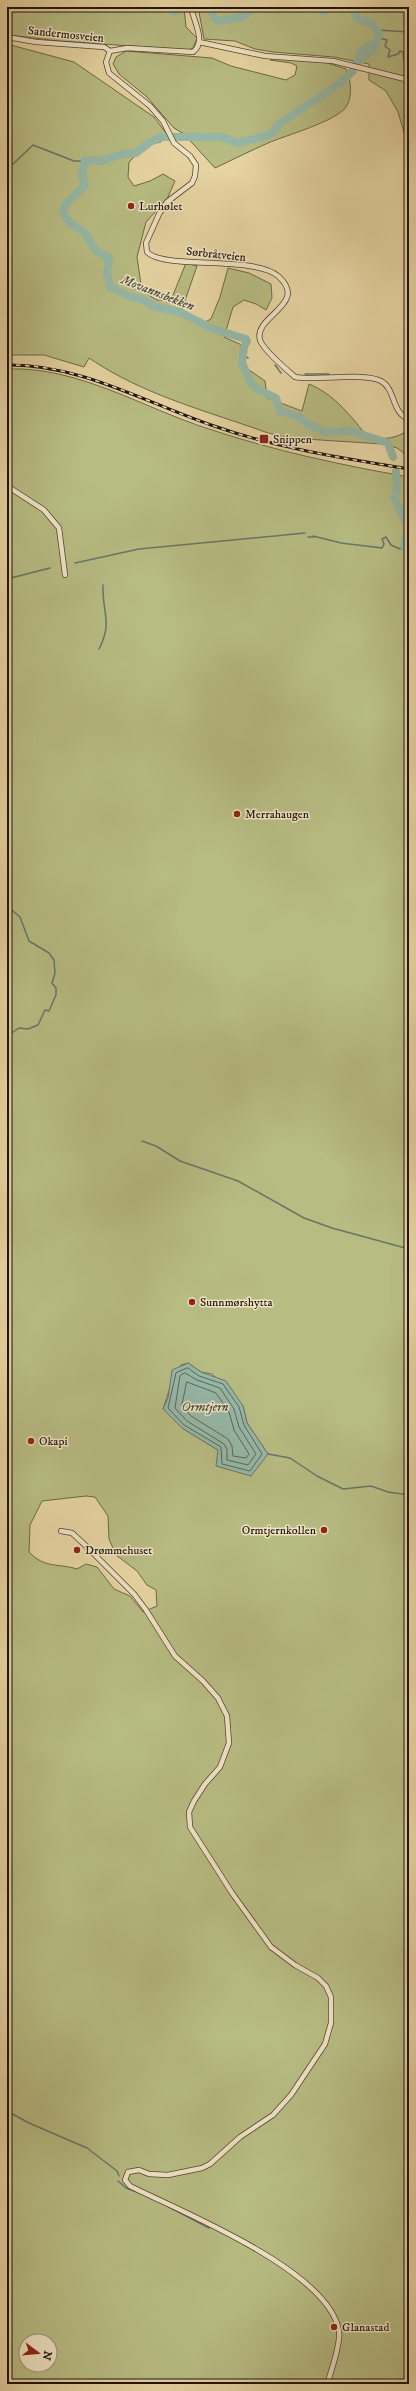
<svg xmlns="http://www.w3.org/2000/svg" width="416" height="2391" viewBox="0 0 416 2391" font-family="'IM FELL DW Pica',serif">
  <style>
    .green { fill: #b7bc83; stroke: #6b6848; fill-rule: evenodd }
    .water { fill: #96b8a7; stroke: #667669 }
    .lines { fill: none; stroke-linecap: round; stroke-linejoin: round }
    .shore { stroke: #5a665a; stroke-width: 1 }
    .stream { stroke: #667669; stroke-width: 1.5 }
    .river { stroke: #96b8a7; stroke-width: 8 }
    .minor-casing { stroke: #514332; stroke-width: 6 }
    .minor { stroke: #efe3c3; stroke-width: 4.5 }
    .rail-casing { stroke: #1f130c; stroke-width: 3 }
    .rail { stroke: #efe3c3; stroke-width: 1.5; stroke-dasharray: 4.5; stroke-linecap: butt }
    .poi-dot { fill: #8f2418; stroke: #efe3c3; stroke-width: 1.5 }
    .labels { text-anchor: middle; stroke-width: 3; stroke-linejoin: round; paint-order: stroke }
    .street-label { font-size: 12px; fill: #1f130c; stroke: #efe3c3 }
    .poi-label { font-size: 12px; fill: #1f130c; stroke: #efe3c3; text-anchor: start }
    .water-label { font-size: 13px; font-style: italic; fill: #494d42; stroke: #efe3c3 }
  </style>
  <rect width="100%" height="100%" fill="#e6d4a2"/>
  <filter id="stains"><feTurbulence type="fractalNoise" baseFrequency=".005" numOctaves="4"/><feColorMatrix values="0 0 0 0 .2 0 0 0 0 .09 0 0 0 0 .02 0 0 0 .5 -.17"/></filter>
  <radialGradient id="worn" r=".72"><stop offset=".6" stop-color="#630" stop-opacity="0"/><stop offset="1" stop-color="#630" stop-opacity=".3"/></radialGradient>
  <path class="green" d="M7,7H184L186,27L197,38L193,48L188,50L59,41L9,35L7,34Z
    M198,7H409V149L398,112L386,91L369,80V64L334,57L273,52L255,49L235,41L204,39Z
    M7,44L74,62L154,117L166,133L161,142L146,145L129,162L128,177L134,186L150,181L163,174L175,181L167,199L146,222L137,257L142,291L157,300H171L186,263L197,266L180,315L205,322L211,319L220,297L228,268L249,273L271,284L272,298L266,310L256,304L244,300L233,307L224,337L244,346L242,365L265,381L267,398L302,411L309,384C328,392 340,404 353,419C357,423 361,430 365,433C378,442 398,439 409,429V457L397,448L383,444L289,438L268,433C207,411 143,395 89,358L84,367L44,355H7Z
    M126,51L212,58L231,66L286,80L295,75L297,66L291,63L270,60L272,57L321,61L346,69C351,79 353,97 346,107C337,121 284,136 268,143C250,151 232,160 215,168L184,134L174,128L147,97L119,74L113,64L116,57Z
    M7,369C78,366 143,408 209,429C275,451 341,465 409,477V2384H7ZM188,1363L201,1372L212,1374L243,1406L247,1423L268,1454L218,1450L182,1428L163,1409L170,1388L181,1365ZM86,1496L95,1497L108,1516L109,1539L116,1555L137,1571L147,1585L156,1590L157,1606L143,1612L130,1596L114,1589L97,1567L86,1564L77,1569C59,1563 45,1569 29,1552L30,1525L42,1501ZM26,2341H50V2365H26Z"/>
  <path class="water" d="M188,1363L201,1372L226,1381L243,1406L247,1423L268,1454L251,1476L216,1466L218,1450L182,1428L163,1409L168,1398L172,1370Z"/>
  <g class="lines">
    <path class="shore" d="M188,1368L199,1376L223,1384L239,1407L244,1425L262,1454L250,1471L222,1464L221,1447L184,1425L168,1408L176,1373Z
      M185,1373L197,1380L220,1388L234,1409L239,1427L256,1454L248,1465L227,1460V1449L224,1444L187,1421L175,1408L180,1376Z
      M187,1382L216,1393L229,1412L234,1430L249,1454L246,1458L233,1456L232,1446L228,1439L191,1416L182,1406Z"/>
    <path class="stream" d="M377,30L409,32
      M379,38L387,40L385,46L390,50L388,57L398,54L400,51L403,52L404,62L409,60
      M405,62L409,67
      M13,164L33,145L74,161H84
      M243,355L248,358
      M275,365L281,373
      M305,374H329
      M313,536L341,543L382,548L384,544L382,539L386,537L391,545L400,549L404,546
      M308,537H314
      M75,563L139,549L305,533
      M7,579L50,568
      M99,649C113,622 102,613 103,585
      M7,906L20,917L29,941L49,953L54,960L55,973L52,983L56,988V995L49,1011L45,1010L38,1025L28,1029L19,1028L7,1036
      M142,1141L156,1146L180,1161L238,1181L304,1218L332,1228L409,1249
      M268,1454L290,1458L317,1476L343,1489L371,1486L388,1492L409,1495
      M7,2111L29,2123L87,2148L117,2171L119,2176
      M118,2181L126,2188L142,2194
      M167,2206L209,2228"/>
    <path class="river" d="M167,7L175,12L178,7
      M211,7L214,18L218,21L243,17L254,7
      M316,7L324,12L330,7
      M351,7L359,20L371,23L379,33L375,47L355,65L353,71L339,84L280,123L273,132L266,136L237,143L222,137H162L150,142L136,153L123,154L102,161L85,160L82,175L85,185L65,205L63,212L70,223L85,233L95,250L109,258L107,273L110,287L131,297L142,299L156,307L182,313L213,329L246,339L247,341L244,347L242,363L251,383L257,389L276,398L280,411L300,417L307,424L326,432L351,431L388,443L393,457
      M358,62L360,52L372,44
      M396,472L397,490L394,497L408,527L404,546L409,557"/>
    <defs>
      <path id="minor" d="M7,37L36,42L104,47L110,51
        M199,42L265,56L333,61L409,80
        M110,51L106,62L109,73L150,106L163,121L174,143L190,156L196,165L195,176L192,183L167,202L159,214L146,243L147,252C164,270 253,255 278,276C310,304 253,316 260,340C263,350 286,369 295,377C316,381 364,372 381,381C396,389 391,413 409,419
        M110,51L127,48L193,52C207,42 193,20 191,7
        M7,486L44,510L59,528L65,575
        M61,1531L72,1533L85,1545L134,1594L146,1610L175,1656L203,1681L218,1698L227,1716L229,1743L220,1767L205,1784L194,1801L189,1812L190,1827L232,1893L271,1947L295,1965L318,1978L326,1986L331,1997V2023L325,2044L291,2095L273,2115L240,2137L210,2164L202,2168L168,2175L149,2174L139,2170L128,2172L125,2180L130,2186C181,2212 329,2270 339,2331C341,2343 331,2372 327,2384"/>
    </defs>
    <use href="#minor" class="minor-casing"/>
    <use href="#minor" class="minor"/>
    <defs>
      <path id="rail" d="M7,365C80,364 144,402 211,425C276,448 342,458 409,469"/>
    </defs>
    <use href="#rail" class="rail-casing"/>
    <use href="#rail" class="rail"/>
  </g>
  <g class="poi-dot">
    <circle cx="131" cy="206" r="4"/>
    <rect x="259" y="434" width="10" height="10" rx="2"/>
    <circle cx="237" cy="814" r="4"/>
    <circle cx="192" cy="1302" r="4"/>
    <circle cx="31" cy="1441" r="4"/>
    <circle cx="324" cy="1530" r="4"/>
    <circle cx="77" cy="1550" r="4"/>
    <circle cx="334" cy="2327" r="4"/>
  </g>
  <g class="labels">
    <g class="street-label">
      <text transform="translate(66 34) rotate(6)" y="4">Sandermosveien</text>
      <text transform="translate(216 254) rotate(6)" y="4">Sørbråtveien</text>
    </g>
    <g class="poi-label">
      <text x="139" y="210">Lurhølet</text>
      <text x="273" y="443">Snippen</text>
      <text x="245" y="818">Merrahaugen</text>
      <text x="200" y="1306">Sunnmørshytta</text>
      <text x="39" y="1445">Okapi</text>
      <text x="316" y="1534" text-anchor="end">Ormtjernkollen</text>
      <text x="85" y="1554">Drømmehuset</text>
      <text x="342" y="2331">Glanastad</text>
    </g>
    <g class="water-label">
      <text transform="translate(158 292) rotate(21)" y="5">Movannsbekken</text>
      <text x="205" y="1411">Ormtjern</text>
    </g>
  </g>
  <rect width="416" height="2391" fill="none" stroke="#e6d4a2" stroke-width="24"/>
  <rect x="8" y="8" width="400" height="2375" fill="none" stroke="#1f130c" stroke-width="2"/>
  <rect x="12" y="12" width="392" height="2367" fill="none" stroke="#1f130c"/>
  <g transform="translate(38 2353) rotate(106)"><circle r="19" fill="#efe3c3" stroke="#9c907a"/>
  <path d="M0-3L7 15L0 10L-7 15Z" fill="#8f2418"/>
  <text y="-6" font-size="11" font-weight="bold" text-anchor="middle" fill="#1f130c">N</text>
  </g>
  <rect width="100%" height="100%" filter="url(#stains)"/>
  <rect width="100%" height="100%" fill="url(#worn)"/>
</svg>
